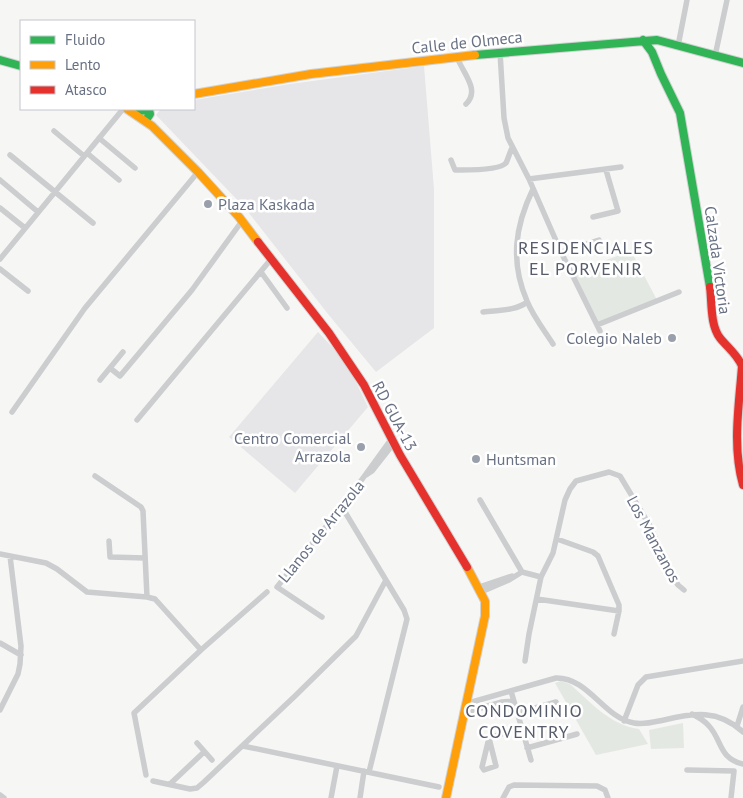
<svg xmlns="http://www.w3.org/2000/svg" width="743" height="798" viewBox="0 0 743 798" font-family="'PT Sans',sans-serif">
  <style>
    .built { fill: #e6e6e8 }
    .green { fill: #e4e8e3 }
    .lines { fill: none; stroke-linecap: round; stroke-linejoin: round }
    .fast-casing { stroke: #d2d2d3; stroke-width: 10 }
    .slow-casing { stroke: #d2d2d3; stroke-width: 10 }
    .jam-casing { stroke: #d2d2d3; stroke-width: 10 }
    .street { stroke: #cccdcf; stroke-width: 5.5 }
    .fast { stroke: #30b455; stroke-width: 8 }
    .slow { stroke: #ff9f0a; stroke-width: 8 }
    .jam { stroke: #e5322d; stroke-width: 8 }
    .poi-dot { fill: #9aa0ab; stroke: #fff; stroke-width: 2 }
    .labels { text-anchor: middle; stroke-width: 5; stroke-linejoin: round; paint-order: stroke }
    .street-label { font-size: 16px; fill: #687183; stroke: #fff }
    .poi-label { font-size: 16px; fill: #687183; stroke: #fff; text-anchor: start }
    .neighbourhood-label { font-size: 18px; letter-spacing: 1px; fill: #565c69; stroke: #fff }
  </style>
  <rect width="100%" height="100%" fill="#f6f6f5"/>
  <path class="built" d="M424,66L434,189V328L376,372L328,314L245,208L156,115L161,109H194V100L290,84Z
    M318,332L338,353L353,376L368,407L295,493L229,437Z"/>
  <path class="green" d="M631,251L657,300L597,325L571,273Z
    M561,681L570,684C590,702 610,725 639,729L648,744L596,755L555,683Z
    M683,723L684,748L651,749L649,730Z"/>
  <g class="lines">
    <defs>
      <path id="fast" d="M643,40L652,52L661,74L680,113L710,287
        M475,55L657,40L743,63
        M0,60L21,66
        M137,111L149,110L150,114L146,120"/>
      <path id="slow" d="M194,94L311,74L475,55
        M127,109L152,126L198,172L239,217L258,242
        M446,798L485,616V601L467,567"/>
      <path id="jam" d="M258,242L329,333L364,385L400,455L467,567
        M710,287C712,302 710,325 720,338C728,348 737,354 742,366C739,406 732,446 743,485"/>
    </defs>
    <use href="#fast" class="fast-casing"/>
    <use href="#slow" class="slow-casing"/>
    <use href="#jam" class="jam-casing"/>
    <path class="street" d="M678,46L687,0
      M500,52L504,118L508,138L529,179L561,252L600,331
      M715,56L727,0
      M457,57C462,72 481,90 466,104
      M54,131L84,156
      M99,138L135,168
      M87,153L119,180
      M10,155L93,223
      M451,160L455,170C465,170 499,171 506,163C508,159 510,152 512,148
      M529,179L621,167
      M0,180L38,212
      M533,189C515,226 510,262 527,301C533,316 544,330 553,344
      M0,208L25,228
      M593,217L618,211L606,170
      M561,252L599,240
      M0,259L123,109
      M0,269L28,291
      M261,272L287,308
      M483,312C498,310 516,311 527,302
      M597,325L679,292
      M110,368L120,376L192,290L242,221
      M100,380L123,352
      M12,412L85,308L198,172
      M137,420L272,258
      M366,475L372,471L394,443
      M95,476L141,507L143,511L147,597
      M480,500L522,572L541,577
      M342,507L404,610L407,619L369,772
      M557,539L593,552L598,556L619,605V611L614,634
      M109,541L110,557L145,558
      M0,554L46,563L57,569L87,592L147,597L155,599L201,650
      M479,587L512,576
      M481,592L509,580L522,572
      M537,599L619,611
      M322,617L277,587L342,507L392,438
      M0,643L21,655
      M525,661L529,634L541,577L553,553L565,500L570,489L576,481L609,472L620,476L650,526L670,572L678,585L684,590
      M511,691L531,760
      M465,704L556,678C588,677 605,719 634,723C644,725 654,722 664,720C694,713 718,709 743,732
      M0,710L18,674L20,664L21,646L10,556
      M463,713L502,702L514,701
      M518,713L556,702
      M692,714C698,717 705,721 709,726C722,740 719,759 743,764
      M624,721L638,685L646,677L743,661
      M737,726L743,707
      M489,738L496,766L484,770L482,767L489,738L522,727
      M197,743L212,760
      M243,746L439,787
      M527,748L577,734
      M687,770L734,771L731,798
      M146,775L134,713L201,650L267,592
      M153,781L190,789L197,788L204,782L295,696L356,636L386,580
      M170,784L204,752
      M0,795L4,798
      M331,798L337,766
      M360,798L364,771
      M503,798L509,787L514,785L597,786L605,790L608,798"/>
    <use href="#fast" class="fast"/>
    <use href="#slow" class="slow"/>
    <use href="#jam" class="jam"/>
  </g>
  <g class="poi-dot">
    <circle cx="208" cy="204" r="5"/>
    <circle cx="672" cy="338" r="5"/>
    <circle cx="361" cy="447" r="5"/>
    <circle cx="476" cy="459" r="5"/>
  </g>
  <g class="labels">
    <g class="street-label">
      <text transform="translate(467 42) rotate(-6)" y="6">Calle de Olmeca</text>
      <text transform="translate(718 260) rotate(82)" y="6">Calzada Victoria</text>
      <text transform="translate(395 416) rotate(62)" y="6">RD GUA-13</text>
      <text transform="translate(321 531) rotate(-51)" y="6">Llanos de Arrazola</text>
      <text transform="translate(654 539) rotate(62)" y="6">Los Manzanos</text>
    </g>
    <g class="poi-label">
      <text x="218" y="210">Plaza Kaskada</text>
      <text x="662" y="344" text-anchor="end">Colegio Naleb</text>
      <text x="351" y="444" text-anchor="end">Centro Comercial<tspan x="351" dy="18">Arrazola</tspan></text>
      <text x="486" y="465">Huntsman</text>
    </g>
    <g class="neighbourhood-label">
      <text x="586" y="254">RESIDENCIALES<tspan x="586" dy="21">EL PORVENIR</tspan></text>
      <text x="524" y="717">CONDOMINIO<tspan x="524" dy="21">COVENTRY</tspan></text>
    </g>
  </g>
  <rect x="20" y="20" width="175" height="90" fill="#ffffff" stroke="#c3c6cd"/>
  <rect x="30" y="36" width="25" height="8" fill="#30b455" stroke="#c3c6cd"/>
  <text x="65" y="45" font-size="15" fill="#687183">Fluido</text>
  <rect x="30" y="61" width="25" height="8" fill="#ff9f0a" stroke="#c3c6cd"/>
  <text x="65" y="70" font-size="15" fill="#687183">Lento</text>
  <rect x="30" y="86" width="25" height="8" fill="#e5322d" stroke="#c3c6cd"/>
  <text x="65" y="95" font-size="15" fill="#687183">Atasco</text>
</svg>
